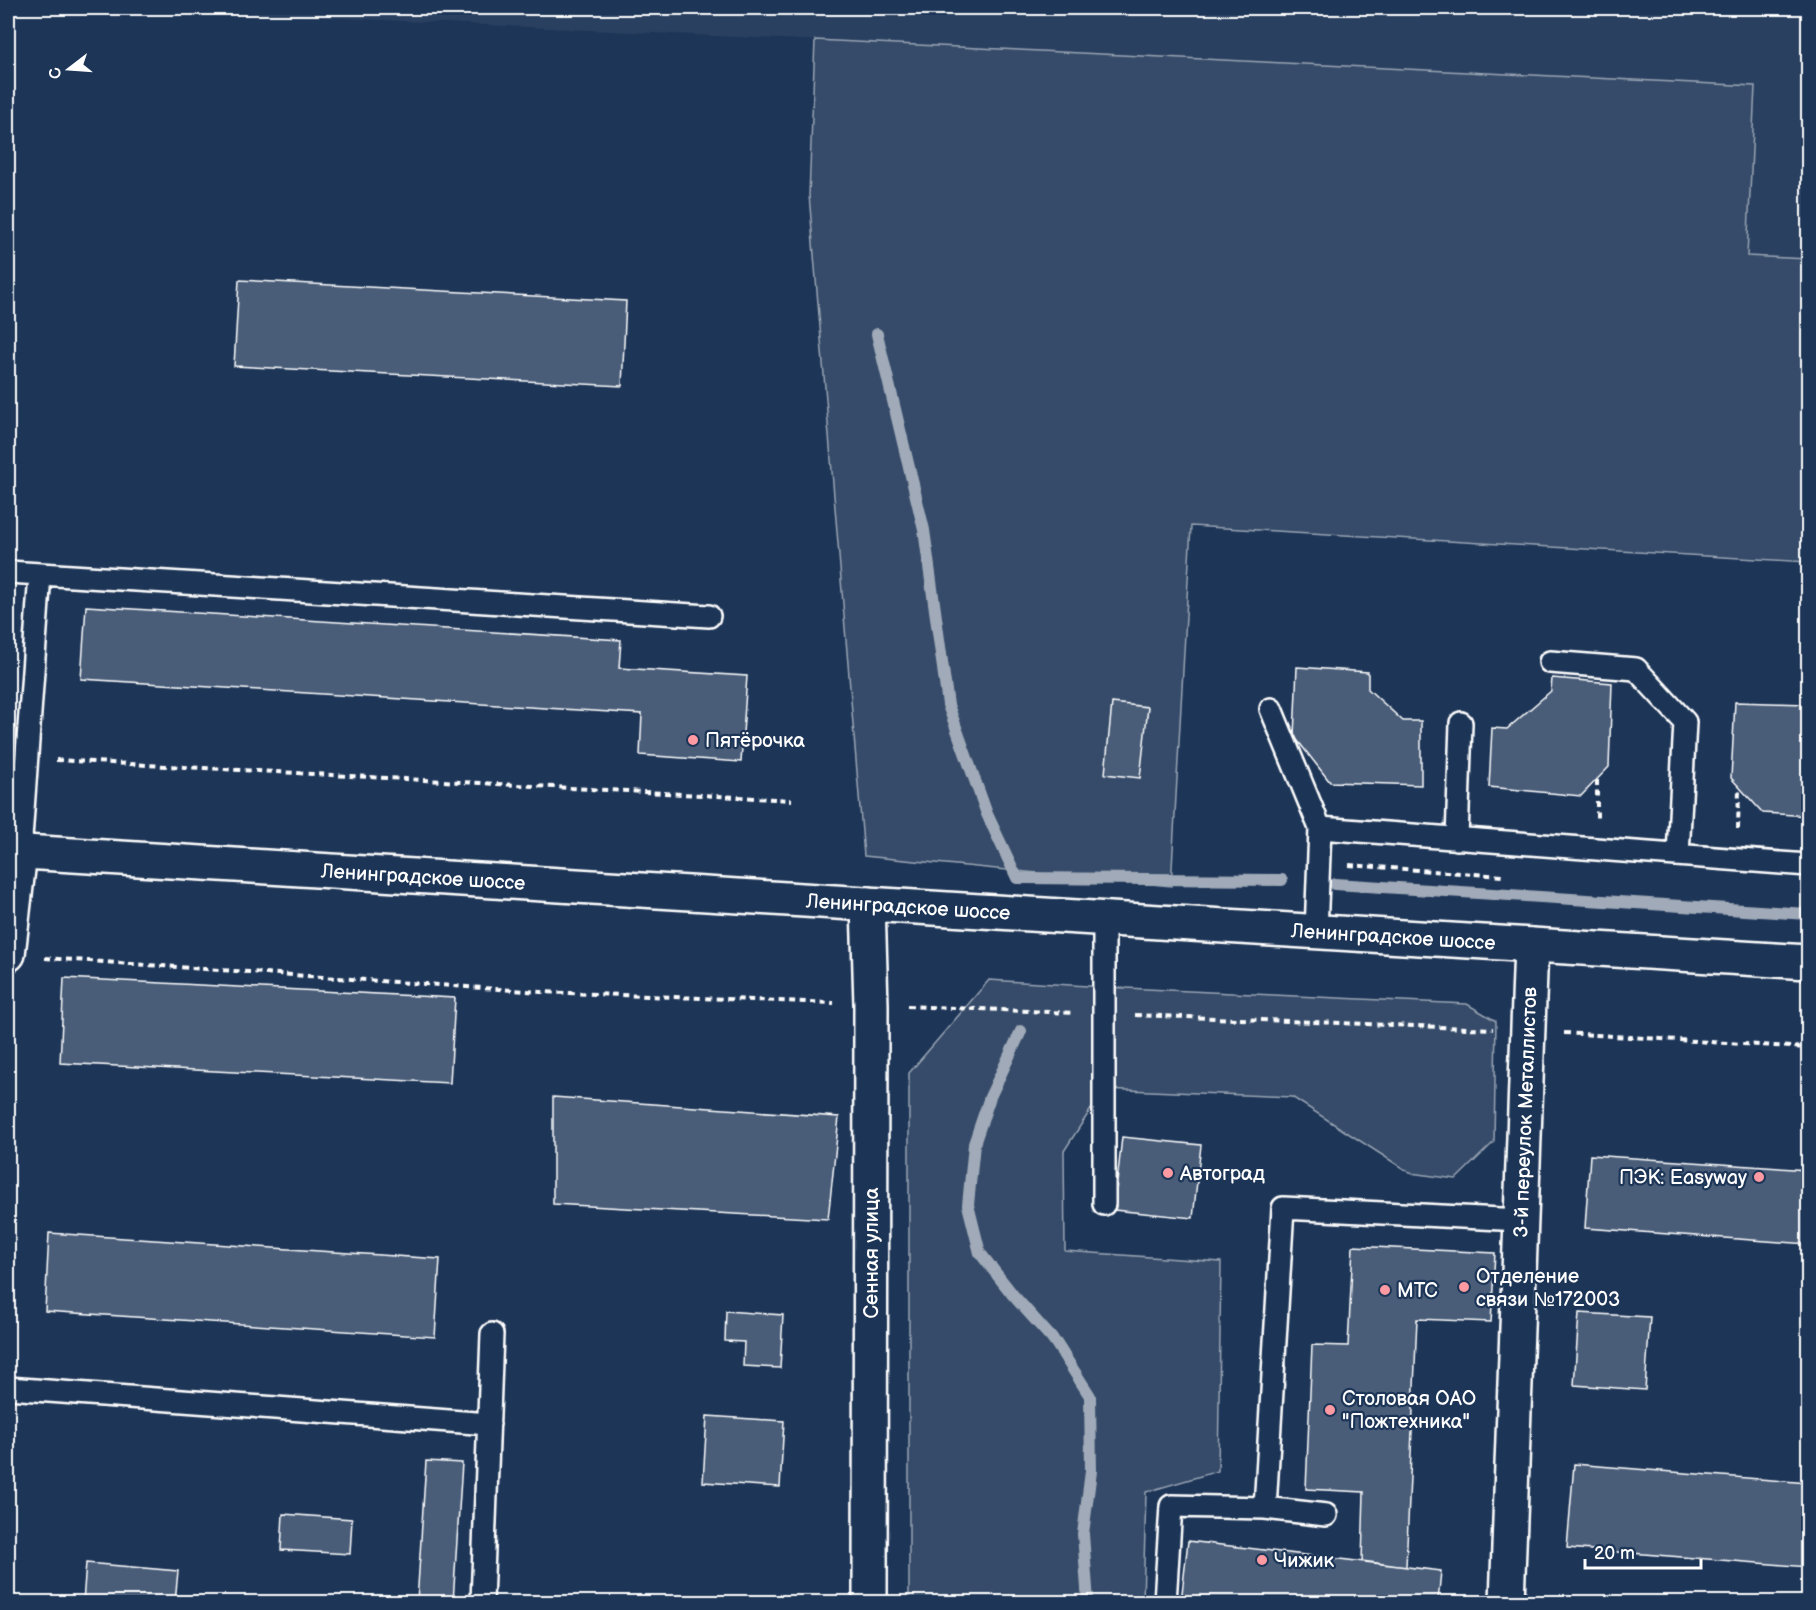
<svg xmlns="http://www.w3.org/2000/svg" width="1816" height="1610" viewBox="0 0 1816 1610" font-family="'Balsamiq Sans',sans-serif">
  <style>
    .built { fill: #2a4161 }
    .green { fill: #364b69; stroke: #9aa5b4; stroke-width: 1.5 }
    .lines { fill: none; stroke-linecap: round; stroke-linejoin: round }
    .stream { stroke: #a0aab8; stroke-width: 12 }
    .building { fill: #4a5d79; stroke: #fff; stroke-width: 1.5 }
    .lane-casing { stroke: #fff; stroke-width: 26 }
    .street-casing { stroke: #fff; stroke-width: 38 }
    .secondary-casing { stroke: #fff; stroke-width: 38 }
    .path { stroke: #fff; stroke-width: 4; stroke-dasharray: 6 4.5; stroke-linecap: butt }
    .lane { stroke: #1d3557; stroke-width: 21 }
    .street { stroke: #1d3557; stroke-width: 33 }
    .secondary { stroke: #1d3557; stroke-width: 33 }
    .poi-dot { fill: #ff9aa2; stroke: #1d3557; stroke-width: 2 }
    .labels { text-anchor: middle; stroke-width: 4.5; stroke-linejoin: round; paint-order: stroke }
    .poi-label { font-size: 20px; fill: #fff; stroke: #1d3557; text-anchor: start }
    .street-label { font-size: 20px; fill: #fff; stroke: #1d3557 }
  </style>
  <rect width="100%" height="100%" fill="#1d3557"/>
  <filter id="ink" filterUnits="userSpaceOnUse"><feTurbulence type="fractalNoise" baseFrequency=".0167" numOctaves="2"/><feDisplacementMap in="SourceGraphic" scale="12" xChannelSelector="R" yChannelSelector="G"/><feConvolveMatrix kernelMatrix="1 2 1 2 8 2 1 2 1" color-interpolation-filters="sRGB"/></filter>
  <g filter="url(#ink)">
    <path class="built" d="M135,8H1808V259L1747,257L1754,86Z"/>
    <path class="green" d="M815,40L1755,86L1747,256L1808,259V562L1191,526L1171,886L864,856L809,195Z
      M989,980L1104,987L1467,1004L1496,1021L1494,1142L1456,1179L1410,1173L1292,1097L1104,1089L1064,1151L1065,1251L1221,1262L1218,1471L1146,1492L1143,1602H909V1073Z"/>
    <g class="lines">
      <path class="stream" d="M877,334L924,530L948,705L987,814L1017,878L1282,880
        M1335,884L1808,914
        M1021,1031L990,1097L974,1144L968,1205L980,1253L1013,1295L1056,1343L1090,1396L1091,1471L1083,1534L1088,1602"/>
    </g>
    <path class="building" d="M239,280L626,301L622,386L234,366Z
      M86,606L621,640L619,668L747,676L741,762L640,755L642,714L81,679Z
      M1297,667L1368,672V689L1403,721H1421V785L1330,782L1294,736Z
      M1552,678L1612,683L1609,767L1581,796L1489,787L1492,728L1507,729L1551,691Z
      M1735,702L1807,704L1808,816L1763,813L1731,778Z
      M1112,703L1148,707L1140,778L1105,774Z
      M64,978L455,998L450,1083L60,1063Z
      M553,1097L839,1117L828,1219L553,1204Z
      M1122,1137L1201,1145L1193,1218L1114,1210Z
      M1590,1155L1808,1170V1244L1585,1228Z
      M49,1233L440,1259L435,1337L45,1311Z
      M1353,1246L1495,1253L1491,1322L1417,1319L1406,1567L1362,1561L1364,1492L1306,1489L1312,1345L1348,1346Z
      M726,1311L783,1315L780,1368L743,1366L744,1342L725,1341Z
      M1579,1313L1650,1317L1645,1390L1574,1385Z
      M707,1416L784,1421L780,1487L703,1482Z
      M426,1461L462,1463L453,1602H417Z
      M1574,1464L1808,1483V1567L1567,1548Z
      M283,1514L352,1519L350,1554L281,1550Z
      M1188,1541L1441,1571L1438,1602H1181Z
      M86,1563L178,1571L175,1602H83Z"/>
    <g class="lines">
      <defs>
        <path id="lane" d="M8,572L40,574
          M1550,662L1636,669L1685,722L1678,855
          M1271,709L1320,828
          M1457,839L1461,723
          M20,852L40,574L709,616
          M1104,919V1204
          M1316,932L1320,828L1808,865
          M8,1388L489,1424
          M1265,1508L1283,1208L1521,1220
          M482,1602L492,1334
          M1165,1602L1171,1506L1265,1508L1326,1515"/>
        <g id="street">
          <path d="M868,904L871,1005L870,1602"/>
          <path d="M8,954L20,852"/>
          <path id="s1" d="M1507,1602L1531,945"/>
        </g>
        <g id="secondary">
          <path id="s2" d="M8,851L1808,962"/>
        </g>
      </defs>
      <use href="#lane" class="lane-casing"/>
      <use href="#street" class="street-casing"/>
      <use href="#secondary" class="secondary-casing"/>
      <path class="path" d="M56,760L792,800
        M1597,780V819
        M1738,829L1739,788
        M1349,865L1503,876
        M45,958L541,992L834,1003
        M907,1006L1074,1013
        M1135,1015L1493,1029
        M1564,1033L1808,1048"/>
      <use href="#lane" class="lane"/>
      <use href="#street" class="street"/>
      <use href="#secondary" class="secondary"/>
    </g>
  </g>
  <g class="poi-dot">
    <circle cx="693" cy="740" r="6"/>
    <circle cx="1168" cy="1173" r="6"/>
    <circle cx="1759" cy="1177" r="6"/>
    <circle cx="1464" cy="1287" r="6"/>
    <circle cx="1385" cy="1290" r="6"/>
    <circle cx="1330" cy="1410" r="6"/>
    <circle cx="1262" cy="1560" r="6"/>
  </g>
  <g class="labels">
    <g class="poi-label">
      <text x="705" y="747">Пятёрочка</text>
      <text x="1180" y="1180">Автоград</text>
      <text x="1747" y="1184" text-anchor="end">ПЭК: Easyway</text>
      <text x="1476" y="1283">Отделение<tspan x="1476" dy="23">связи №172003</tspan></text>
      <text x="1397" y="1297">МТС</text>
      <text x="1342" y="1405">Столовая ОАО<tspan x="1342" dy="23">"Пожтехника"</tspan></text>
      <text x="1274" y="1567">Чижик</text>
    </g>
    <g class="street-label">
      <text dy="7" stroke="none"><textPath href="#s2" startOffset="416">Ленинградское шоссе</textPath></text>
      <text dy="7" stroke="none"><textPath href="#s2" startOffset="902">Ленинградское шоссе</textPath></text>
      <text dy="7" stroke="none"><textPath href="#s2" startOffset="1388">Ленинградское шоссе</textPath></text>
      <text dy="7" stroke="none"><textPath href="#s1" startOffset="490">3-й переулок Металлистов</textPath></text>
      <text transform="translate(871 1253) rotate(-90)" y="7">Сенная улица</text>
    </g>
  </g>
  <rect width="1816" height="1610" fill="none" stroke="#1d3557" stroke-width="30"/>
  <rect x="15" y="15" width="1786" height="1580" fill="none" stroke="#fff" stroke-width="2" filter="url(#ink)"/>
  <g transform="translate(69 69) rotate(253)" stroke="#1d3557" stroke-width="4.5" paint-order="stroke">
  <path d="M0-4.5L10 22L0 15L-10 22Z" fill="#ffffff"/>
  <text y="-9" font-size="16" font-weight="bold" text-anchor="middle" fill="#ffffff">С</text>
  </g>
  <path d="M1585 1559v9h116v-9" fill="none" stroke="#ffffff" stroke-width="3"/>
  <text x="1594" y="1559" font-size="18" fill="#ffffff" stroke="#1d3557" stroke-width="4.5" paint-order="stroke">20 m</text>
</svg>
